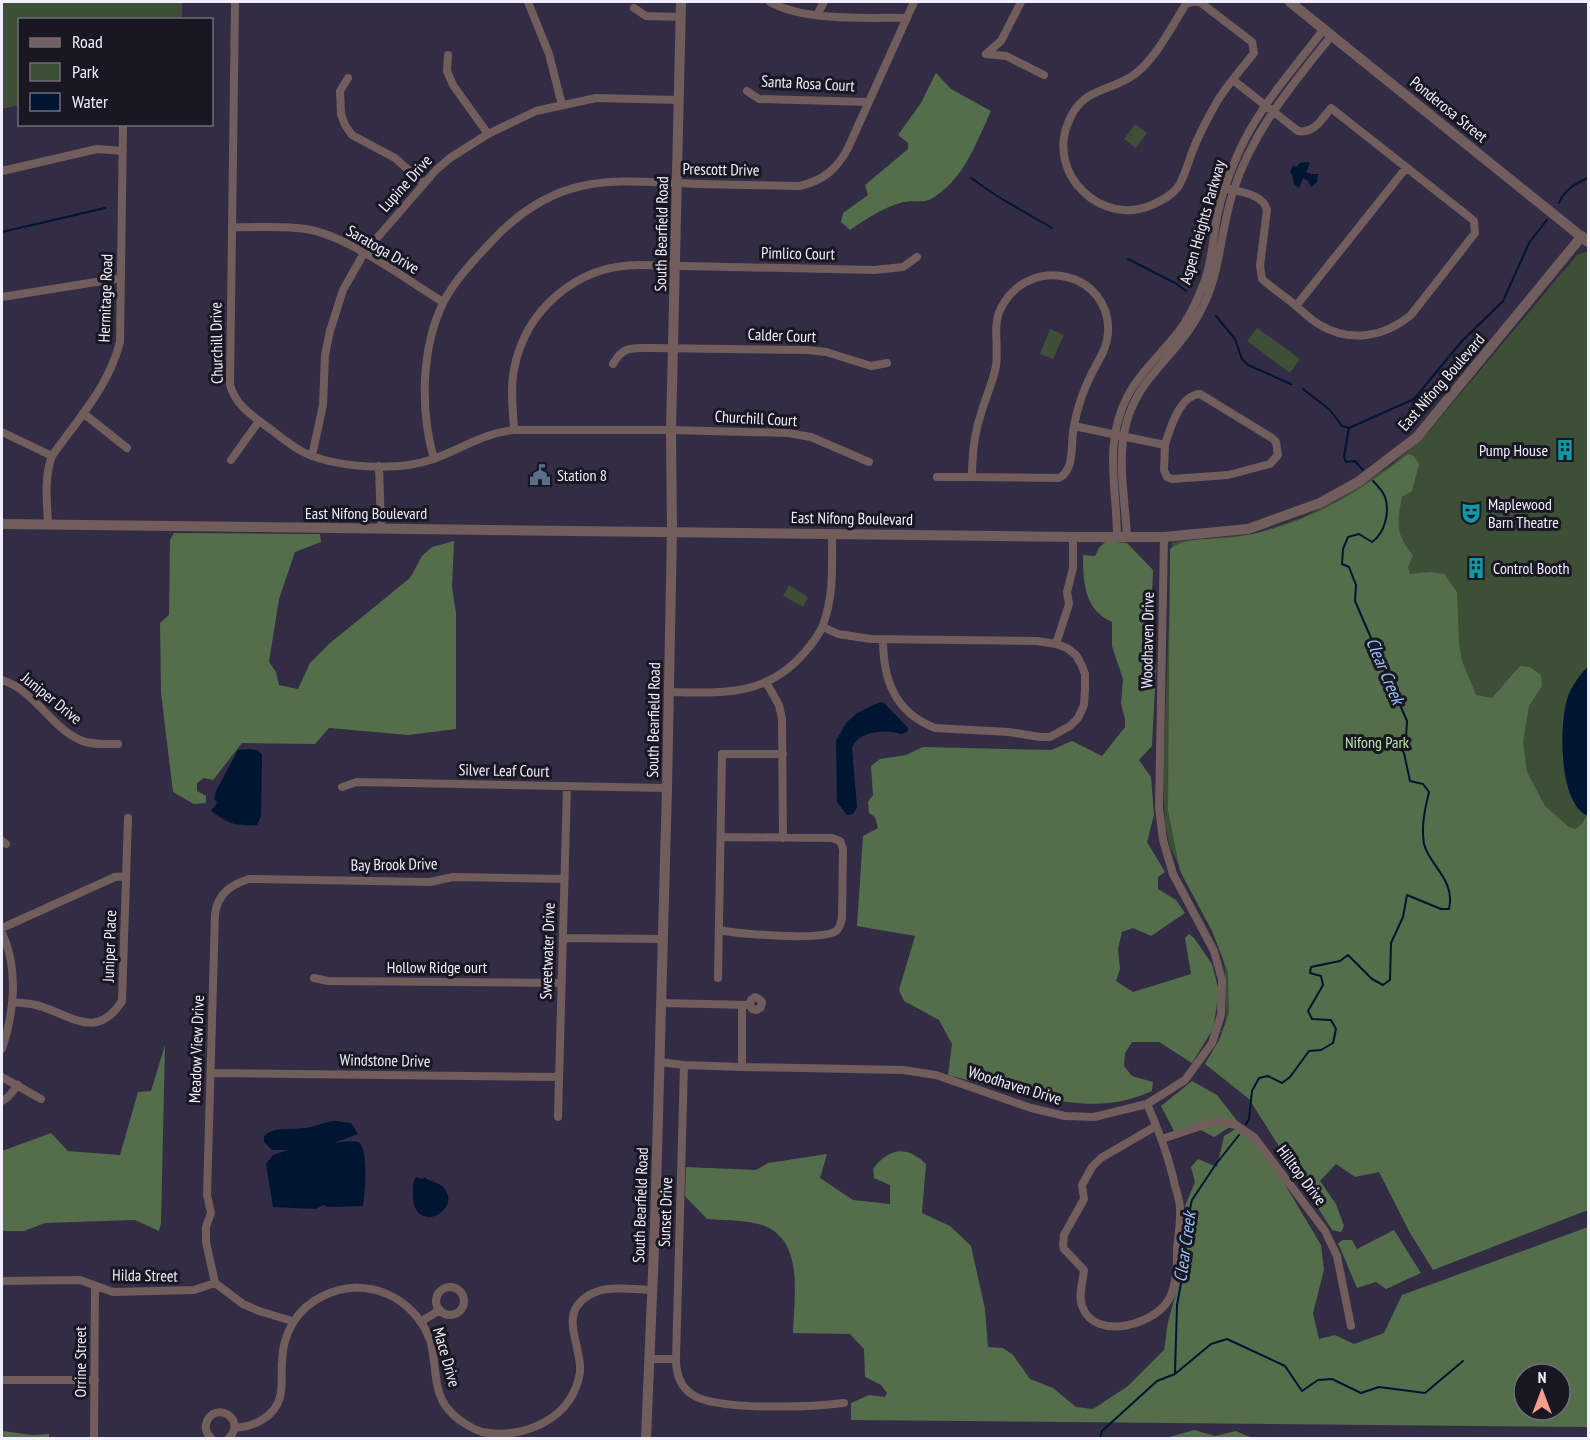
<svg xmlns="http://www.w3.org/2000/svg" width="1590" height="1440" viewBox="0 0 1590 1440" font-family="'PT Sans Narrow',sans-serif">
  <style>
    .green { fill: #3d4f37 }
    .forest { fill: #546e4b; fill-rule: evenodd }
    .water { fill: #001531 }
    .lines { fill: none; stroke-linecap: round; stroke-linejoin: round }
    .stream { stroke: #001531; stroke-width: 2 }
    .minor { stroke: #725d5d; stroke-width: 8 }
    .tertiary { stroke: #725d5d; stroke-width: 10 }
    .labels { text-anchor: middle; stroke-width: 6; stroke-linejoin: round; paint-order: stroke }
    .street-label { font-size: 16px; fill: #f1eeff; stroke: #191722 }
    .poi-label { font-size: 16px; fill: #f1eeff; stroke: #191722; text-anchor: start }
    .park-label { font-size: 16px; fill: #bae7ab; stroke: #191722 }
    .water-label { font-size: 18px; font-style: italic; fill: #93c2f9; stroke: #191722 }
  </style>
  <rect width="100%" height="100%" fill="#322c45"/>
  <path class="green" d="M2,2H182V19L20,20L19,105L2,109Z
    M1135,124L1147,133L1136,148L1124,139Z
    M1585,252H1588V1031L1215,1032L1226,1030L1225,968L1215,932L1187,882L1170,847L1165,824L1163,774L1172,542L1254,534L1303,517L1339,499L1394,463L1429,431L1577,255Z
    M1257,328L1300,359L1290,373L1247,341Z
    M1050,329L1064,335L1053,359L1040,354Z
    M789,585L808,597L803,607L783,596Z"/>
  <path class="forest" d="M936,73L951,89L991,111C976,143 964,180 931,199C924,203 912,200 904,202C883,207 868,218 850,230L841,222L843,213L868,195L865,185L908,149V143L898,135L921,103Z
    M1408,454L1414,456L1419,464L1412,491L1402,497C1397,522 1395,535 1413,555L1408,567L1410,574L1430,572L1444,574L1457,592L1459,643L1462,661L1476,695L1492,698L1520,666L1530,667L1541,675L1542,686L1529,706L1523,742L1527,772L1545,806L1569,827L1575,829L1581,825L1588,814V1210L1433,1270L1410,1233L1379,1172L1355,1177L1336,1164L1320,1181L1336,1204L1344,1226L1341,1232L1332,1230L1249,1099L1205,1064L1219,1040L1229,1013L1228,972L1212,931L1180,871L1168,810L1170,549C1186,536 1216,540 1236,537C1252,535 1270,530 1285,525C1331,509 1370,484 1408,454Z
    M174,533L320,534L321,542L295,552L279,599L269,662L276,672L279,685L298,689L310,663L330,643L410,578L422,556L432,547L454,541L452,587L456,613V729L408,735L329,728L315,744L242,743L213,780L204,778L197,783V791L206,796V803L194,804L173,792L161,693L160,623L169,615L170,540Z
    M1106,541L1127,543L1153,570L1150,648L1156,667L1152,746L1139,760L1151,777L1154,815L1147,842L1165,872L1158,877V889L1176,900L1185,913L1151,936L1133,928L1122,932L1118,949L1120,969L1116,981L1133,992L1191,974L1185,938L1189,934L1194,938L1212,964L1219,992L1213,1029L1192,1063L1159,1042H1132L1125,1053L1124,1066L1132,1076L1153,1082L1152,1091C1144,1094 1135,1098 1126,1100C1074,1113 999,1088 948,1075L952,1044L939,1020L904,1001L899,990L915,936L857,926L863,836L878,828L875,817L869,813L868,802L873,795L871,766L880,759L906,755L923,747L1051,750L1072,741L1102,756L1125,727V719L1121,704L1123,679L1112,646V622C1084,610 1083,581 1083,555L1095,556L1099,548Z
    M165,1045L161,1223L159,1231L135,1220L45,1223L24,1231H2V1151L51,1133L68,1151L120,1155L138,1092L151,1091Z
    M1192,1081L1217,1095L1238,1122L1214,1137L1195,1127L1175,1133L1161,1106Z
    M1237,1128L1262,1146L1321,1245L1324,1270L1313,1313L1319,1339L1335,1335L1354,1344L1384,1333L1402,1295L1588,1227V1427L851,1420V1403L869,1395L885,1397L887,1393L881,1385L865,1377L864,1349L850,1334L793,1333C794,1294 806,1233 754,1223C739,1220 722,1220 707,1219L685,1196L686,1167L756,1170L768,1163L827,1154L820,1178L853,1200L890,1204V1185L874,1178L873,1169C889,1148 906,1145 926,1164L922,1213L950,1226L971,1246L985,1309L988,1347L1003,1348L1013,1355L1030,1379L1053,1388L1076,1407L1093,1409L1128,1386L1164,1350L1168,1322L1179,1281L1185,1206L1195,1182L1191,1167L1198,1159L1217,1167L1224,1136ZM1524,1374H1560V1410H1524Z
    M1394,1230L1421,1273L1386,1289L1376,1282L1357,1288L1338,1243L1343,1240H1352L1357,1249Z
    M1194,1430L1215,1436L1236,1431L1252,1438H1166Z
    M3,1431L32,1435L49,1434V1438H2Z"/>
  <path class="water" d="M1307,162L1310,163L1306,172L1311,174H1318L1317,182L1311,187L1308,181L1303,178L1299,188L1294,184L1292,174L1290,173L1293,165L1296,167L1300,163Z
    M1588,666V813L1586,815C1558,800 1559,722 1568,696C1573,684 1580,675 1588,666Z
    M880,702L884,703L908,728L907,732L901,734C887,729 858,731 852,748L857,807L853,814L847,815L837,802L836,741L846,723L857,713Z
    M249,749L257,750L262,754L261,816L257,825C233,826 231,824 212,812L211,810L216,805L217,802L214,799L216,791L238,750Z
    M334,1121L351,1123L358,1134L334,1143C341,1142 351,1140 358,1142C369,1146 365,1195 363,1206L328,1207L323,1205L316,1209L273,1207L266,1164L273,1155L288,1150H272L264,1142V1136C276,1125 295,1131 310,1127C319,1125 325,1122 334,1121Z
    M416,1177L423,1179L424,1177C430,1182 439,1182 444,1188C463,1211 413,1236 413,1195C413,1189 412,1183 416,1177Z"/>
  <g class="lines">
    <path class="stream" d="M971,178L997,196L1052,228
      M1559,203C1565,189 1575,184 1588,178
      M2,232L105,208
      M1128,259L1177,284L1186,291
      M1216,316L1235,339L1242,359L1248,365L1291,384
      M1303,389L1330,410L1342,426L1349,428
      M1363,470L1355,461L1346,462L1344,456L1349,428L1414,399L1462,341L1503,301L1529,243L1547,220
      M1246,1124L1249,1119L1252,1091L1259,1078L1268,1076L1282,1083L1290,1077L1309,1051L1321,1050L1333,1043L1336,1029L1331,1020L1312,1019L1308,1011L1323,985L1321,976L1310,973L1311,967L1340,961L1348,955L1372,979L1383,985L1390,980L1391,943L1403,917L1407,895L1441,909H1449C1456,880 1429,865 1424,844C1421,825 1425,809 1429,792L1423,784L1410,781L1404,753L1397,744L1406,737L1407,721L1355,601L1356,585L1349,567L1342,564L1343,549L1348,537L1359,534L1372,542C1385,533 1390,512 1385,497C1383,491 1377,485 1373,481
      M1175,1373L1177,1305L1185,1261L1187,1223L1192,1200L1216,1164L1239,1135
      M1100,1438L1102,1431L1157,1381L1175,1374L1211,1344L1227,1339L1285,1366L1302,1391L1318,1380L1332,1379L1361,1393L1379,1387L1425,1393L1463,1361"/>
    <path class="minor" d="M235,2L230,385C236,407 256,418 273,431C282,438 292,446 303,452C336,468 398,472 433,459C461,449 484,433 514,430H671L788,433L811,437L869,462
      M528,2L549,54L562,105
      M770,2C806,22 866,17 907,18
      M1193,2L1186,4C1171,27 1157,57 1135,74C1110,93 1082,86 1068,123C1047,174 1101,227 1152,205C1161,201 1172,195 1178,187C1186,174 1189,158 1195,145C1201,130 1210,114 1218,100C1228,84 1242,68 1254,53L1252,42L1200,2H1196
      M634,8L646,16L680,17
      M817,15L824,2
      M986,54L1001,41L1021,2
      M986,54L1006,56L1044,75
      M448,55L447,71L453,85L488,134
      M348,78L340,91L341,114L345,125L352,135L395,158L423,183
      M747,91L759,99L869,102
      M2,171L97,149L123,151
      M1225,188C1240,192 1263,194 1267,210L1260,266L1262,279C1272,288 1284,296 1295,305C1303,312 1311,320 1320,325C1351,343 1384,337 1411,315L1475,233L1474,221L1468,216L1331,108C1321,120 1314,134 1298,131L1233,80
      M232,227C256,228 282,225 306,229C349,236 405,279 443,302
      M2,297L121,278
      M1296,306L1406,168
      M613,364C623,346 632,348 651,348L807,350L826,352L871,366L887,363
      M83,413L127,448
      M1074,426C1070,443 1076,469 1059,478L972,477C972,455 974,434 981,414C985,398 993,383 996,366C999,347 992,325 1001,308C1030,252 1112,273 1108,333C1107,350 1098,360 1091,375C1083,391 1077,409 1074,426L1165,445L1164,470L1167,477L1172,479L1228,475L1270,464L1278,455L1276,442L1272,438L1200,394C1180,395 1170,428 1165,445
      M514,430C513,410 510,389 514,369C526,309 577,265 639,265L874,270L903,267L917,257
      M2,432L52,456
      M312,456L323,405L325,355L330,331L343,290L364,253L436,170L450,158L488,134L536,111L596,98L679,100
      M434,459C420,410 421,349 443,303C454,281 474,260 491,242C515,216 545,194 582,186C613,179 645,182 677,183C718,185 759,185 799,186C823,181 837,169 848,148L914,2
      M231,460L259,421
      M379,466L381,529
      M937,477H972
      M48,524C47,501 44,477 52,456C78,419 109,386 120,342L123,124
      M1117,537C1117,487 1103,445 1127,397C1139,374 1159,356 1175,336C1188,321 1198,299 1205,280C1212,260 1213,238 1217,217C1221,198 1227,179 1235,161C1254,112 1293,70 1324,29
      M1127,537C1124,479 1109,429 1149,379C1169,354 1192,332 1205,302C1221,267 1221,228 1233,192C1252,131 1293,84 1332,35
      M823,627L838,634L871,639L1037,641L1056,644L1067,648L1076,655L1082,666L1085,674V690L1084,705L1078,718L1070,726L1050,737H1040L1009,732L935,728C894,712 883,679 883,639
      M1056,644L1069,604L1067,592L1073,568V537
      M2,680C36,691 50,727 80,740C91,745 106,744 118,744
      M766,682L779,705L782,719L783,838
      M669,692C722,693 767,697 805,652C812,644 819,635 823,625C834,596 832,564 832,533
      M342,787L357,782L667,788
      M2,841L6,844
      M2,928L115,877L126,876
      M719,930C739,934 822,941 836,931C840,928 841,923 842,918L843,849L840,841L832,838L721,837
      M2,933C19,969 14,1013 2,1049
      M563,938L663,939
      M314,978L328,981L561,983
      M718,978L722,754H783
      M12,1002C20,1003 28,1003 36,1005C71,1014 96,1042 122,1001L128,818
      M661,1003L750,1005L752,1009L757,1010L761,1007L762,1002L759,999L755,997L751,1000L750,1005
      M659,1062L684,1065L742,1067L903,1070L936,1075L1031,1108L1065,1116L1094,1117L1147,1104L1185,1080L1212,1043L1221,1015L1222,980L1214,951L1173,874L1163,840L1159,808L1164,537
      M684,1065L676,1359C676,1374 680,1387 693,1395C717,1411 813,1407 844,1403
      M742,1067V1005
      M211,1073L559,1077
      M2,1077L41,1099
      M2,1101L8,1097L18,1085
      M1147,1104C1159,1131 1169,1157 1175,1186C1177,1193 1180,1201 1180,1208C1181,1222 1178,1236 1177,1249C1177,1264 1177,1280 1171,1295C1160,1324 1095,1343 1082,1306C1078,1296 1083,1281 1084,1270L1064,1249L1063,1245L1064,1235L1084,1199L1082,1185L1092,1167L1101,1158L1156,1126
      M558,1117L567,786
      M1162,1139L1216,1121L1236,1125L1254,1137L1325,1231L1337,1256L1351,1326
      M2,1281L80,1280L113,1292L194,1290L215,1283
      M436 1301a14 14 0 1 1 28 0a14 14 0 1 1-28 0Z
      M292,1321L259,1311L243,1304L215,1283L206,1242V1227L211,1213L207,1195L215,914C218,894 230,885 249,879L430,882L453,877L564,879
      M420,1322L440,1310
      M649,1359H676
      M2,1380H95
      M235,1428C253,1427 275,1417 280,1397C283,1385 281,1373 282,1361C283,1333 297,1308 323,1296C365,1275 414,1296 430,1340C437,1362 432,1390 448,1409C456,1419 470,1428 482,1432C525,1440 573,1418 580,1372C582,1351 565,1324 577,1306C594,1282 627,1289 652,1290
      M94,1438L95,1286
      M211,1438C206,1433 204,1428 207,1421C216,1401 247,1419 229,1438"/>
    <path class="tertiary" d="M1290,2L1588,242
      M2,524L1073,537H1164L1248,529L1320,503L1358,482L1417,437L1582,236
      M646,1438L655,1226L667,788L672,531L671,430L681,2"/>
  </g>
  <defs>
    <symbol id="building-bare" viewBox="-9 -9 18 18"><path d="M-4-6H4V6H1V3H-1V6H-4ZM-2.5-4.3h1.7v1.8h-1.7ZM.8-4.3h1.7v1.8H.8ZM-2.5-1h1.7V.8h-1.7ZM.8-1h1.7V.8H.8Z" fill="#0f9aa8" stroke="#191722" stroke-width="2.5" paint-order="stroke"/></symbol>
    <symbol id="civic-bare" viewBox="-9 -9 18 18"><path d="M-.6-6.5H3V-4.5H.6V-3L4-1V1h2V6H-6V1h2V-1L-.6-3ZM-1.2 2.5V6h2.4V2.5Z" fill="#5c6f8a" stroke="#191722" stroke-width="2.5" paint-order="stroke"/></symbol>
    <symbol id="theatre-bare" viewBox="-9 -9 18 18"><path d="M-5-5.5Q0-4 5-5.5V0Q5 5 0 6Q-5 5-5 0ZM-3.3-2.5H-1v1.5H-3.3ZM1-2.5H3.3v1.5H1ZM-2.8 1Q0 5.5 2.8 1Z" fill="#0f9aa8" stroke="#191722" stroke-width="2.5" paint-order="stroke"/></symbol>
  </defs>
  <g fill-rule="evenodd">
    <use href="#building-bare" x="1550" y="435" width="30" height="30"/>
    <use href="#civic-bare" x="525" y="460" width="30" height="30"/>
    <use href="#theatre-bare" x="1456" y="498" width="30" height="30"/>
    <use href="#building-bare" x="1461" y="553" width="30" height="30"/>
  </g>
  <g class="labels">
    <g class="street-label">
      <text transform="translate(808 83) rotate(3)" y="6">Santa Rosa Court</text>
      <text transform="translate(1449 109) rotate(39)" y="6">Ponderosa Street</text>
      <text transform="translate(721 169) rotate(1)" y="6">Prescott Drive</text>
      <text transform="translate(405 183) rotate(-48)" y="6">Lupine Drive</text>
      <text transform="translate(1202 222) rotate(-74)" y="6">Aspen Heights Parkway</text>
      <text transform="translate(661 234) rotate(-89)" y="6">South Bearfield Road</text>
      <text transform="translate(383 249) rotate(30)" y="6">Saratoga Drive</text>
      <text transform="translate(798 253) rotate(1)" y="6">Pimlico Court</text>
      <text transform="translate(105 298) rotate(-88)" y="6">Hermitage Road</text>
      <text transform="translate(782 335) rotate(2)" y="6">Calder Court</text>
      <text transform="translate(216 343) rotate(-91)" y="6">Churchill Drive</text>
      <text transform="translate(1441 382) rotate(-49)" y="6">East Nifong Boulevard</text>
      <text transform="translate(756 418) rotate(3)" y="6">Churchill Court</text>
      <text x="366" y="519">East Nifong Boulevard</text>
      <text transform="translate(852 518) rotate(1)" y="6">East Nifong Boulevard</text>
      <text transform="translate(1147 640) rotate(-89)" y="6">Woodhaven Drive</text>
      <text transform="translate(52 698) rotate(39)" y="6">Juniper Drive</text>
      <text transform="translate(653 720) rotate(-89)" y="6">South Bearfield Road</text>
      <text transform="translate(504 770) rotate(1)" y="6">Silver Leaf Court</text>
      <text transform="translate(394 864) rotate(-1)" y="6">Bay Brook Drive</text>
      <text transform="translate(109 946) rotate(-88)" y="6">Juniper Place</text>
      <text transform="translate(547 951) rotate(-88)" y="6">Sweetwater Drive</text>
      <text x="437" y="973">Hollow Ridge ourt</text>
      <text transform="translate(196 1049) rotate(-88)" y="6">Meadow View Drive</text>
      <text transform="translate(385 1060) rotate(1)" y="6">Windstone Drive</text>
      <text transform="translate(1015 1085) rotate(17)" y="6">Woodhaven Drive</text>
      <text transform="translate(1302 1175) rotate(53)" y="6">Hilltop Drive</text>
      <text transform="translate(640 1205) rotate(-88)" y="6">South Bearfield Road</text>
      <text transform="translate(665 1212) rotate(-88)" y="6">Sunset Drive</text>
      <text transform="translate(145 1275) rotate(1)" y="6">Hilda Street</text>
      <text transform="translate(447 1357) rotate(74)" y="6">Mace Drive</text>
      <text transform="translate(80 1362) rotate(-90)" y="6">Orrine Street</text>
    </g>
    <g class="poi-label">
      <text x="1548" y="456" text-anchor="end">Pump House</text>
      <text x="557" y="481">Station 8</text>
      <text x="1488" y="510">Maplewood<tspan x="1488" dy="18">Barn Theatre</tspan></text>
      <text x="1493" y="574">Control Booth</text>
    </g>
    <g class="park-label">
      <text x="1377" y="748">Nifong Park</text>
    </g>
    <g class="water-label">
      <text transform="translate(1385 671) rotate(67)" y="6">Clear Creek</text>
      <text transform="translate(1185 1247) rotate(-82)" y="6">Clear Creek</text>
    </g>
  </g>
  <rect width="1590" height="1440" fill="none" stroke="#f1eeff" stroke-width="6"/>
  <rect x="18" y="18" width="195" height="108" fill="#191722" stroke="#6f6d7a" stroke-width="1.5"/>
  <rect x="30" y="38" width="30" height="9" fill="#725d5d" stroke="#6f6d7a" stroke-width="1.5"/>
  <text x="72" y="48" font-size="18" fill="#f1eeff">Road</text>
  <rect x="30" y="63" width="30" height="18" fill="#3d4f37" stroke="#6f6d7a" stroke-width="1.5"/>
  <text x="72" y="78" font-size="18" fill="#f1eeff">Park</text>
  <rect x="30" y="93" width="30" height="18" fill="#001531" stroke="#6f6d7a" stroke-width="1.5"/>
  <text x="72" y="108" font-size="18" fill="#f1eeff">Water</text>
  <g transform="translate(1542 1392)"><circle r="28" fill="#191722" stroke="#6f6d7a" stroke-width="1.5"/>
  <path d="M0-4.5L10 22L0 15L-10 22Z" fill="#f59d8f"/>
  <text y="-9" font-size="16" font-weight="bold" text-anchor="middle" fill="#f1eeff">N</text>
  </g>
</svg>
